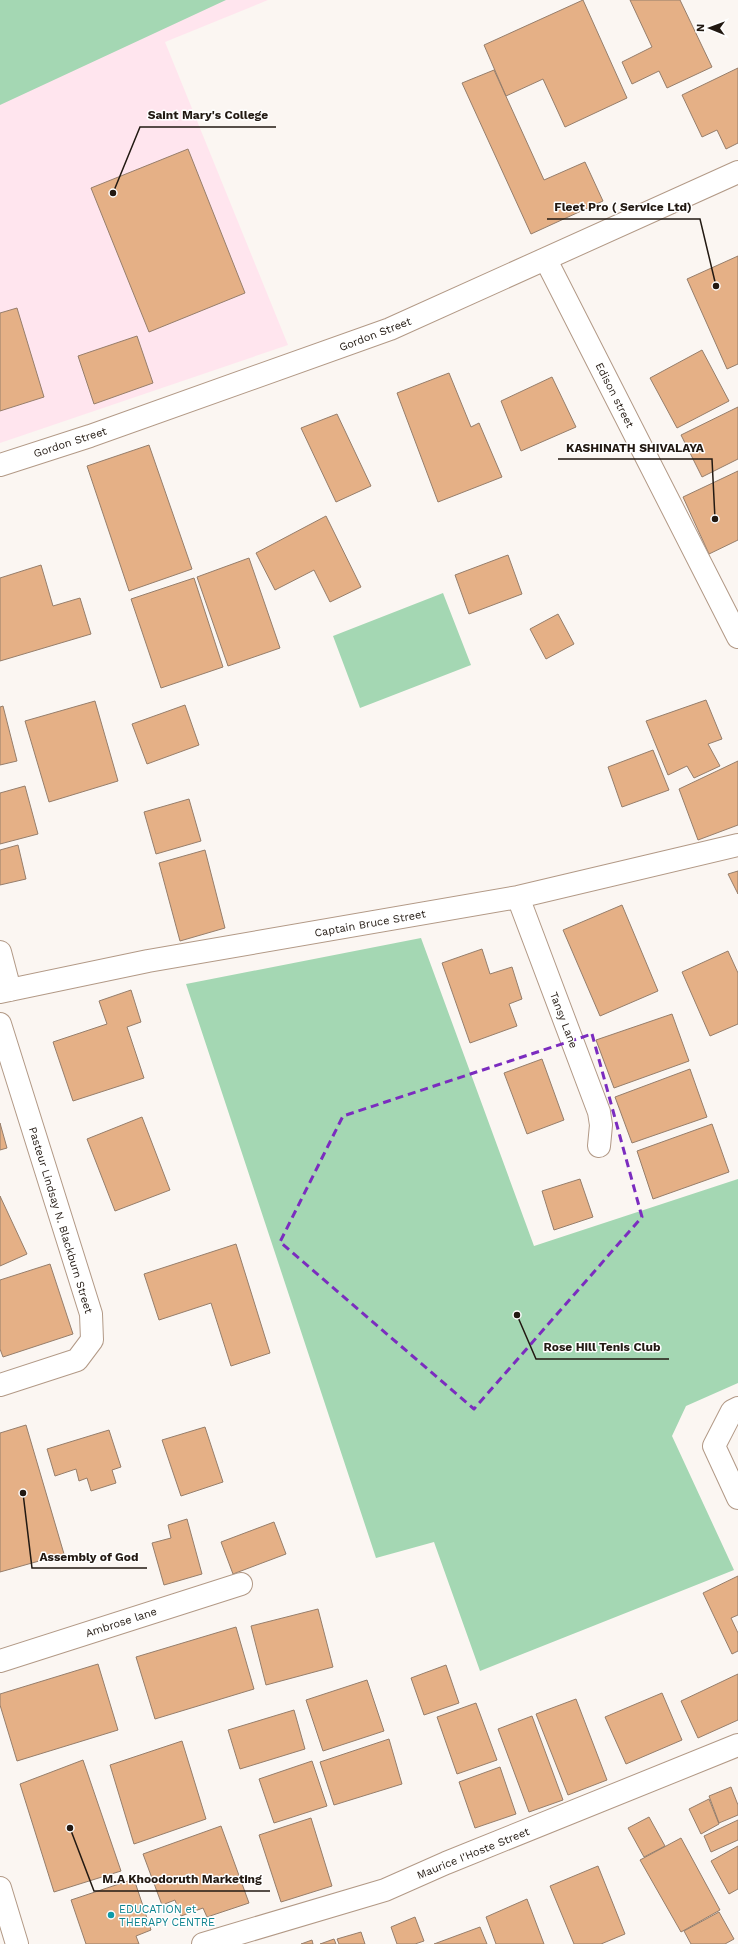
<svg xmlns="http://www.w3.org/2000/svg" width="738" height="1944" viewBox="0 0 738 1944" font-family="'Work Sans',sans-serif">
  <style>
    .education { fill: #ffe5ee }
    .green { fill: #a4d7b3 }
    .building { fill: #e5b086; stroke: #967e6b }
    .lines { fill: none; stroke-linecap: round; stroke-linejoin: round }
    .minor-casing { stroke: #b29986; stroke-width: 24 }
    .tertiary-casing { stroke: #b29986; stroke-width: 24 }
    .minor { stroke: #fff; stroke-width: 22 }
    .tertiary { stroke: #fff; stroke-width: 22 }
    .marked { fill: none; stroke: #7b2cbf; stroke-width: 3; stroke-dasharray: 8 5; stroke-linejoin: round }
    .culture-dot { fill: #0f9aa8; stroke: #fff; stroke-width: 1.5 }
    .labels { text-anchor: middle; stroke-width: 3; stroke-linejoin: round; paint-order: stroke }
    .street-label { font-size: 11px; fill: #221912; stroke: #fff }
    .culture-label { font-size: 11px; fill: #0d838f; stroke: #fff; text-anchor: start }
    .leader { fill: none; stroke: #221912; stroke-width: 1.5 }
    .callout-dot { fill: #221912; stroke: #fff; stroke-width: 1.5 }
    .callout-label { font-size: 12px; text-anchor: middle; font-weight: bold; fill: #221912; stroke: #fff; stroke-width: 3; stroke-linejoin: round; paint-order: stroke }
  </style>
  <rect width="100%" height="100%" fill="#fbf6f2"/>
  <path class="education" d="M0,0H268L165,42L288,345L0,443Z"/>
  <path class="green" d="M0,0H226L0,105Z
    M443,593L471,665L360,708L333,636Z
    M421,938L534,1246L738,1179V1383L686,1406L672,1436L734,1570L480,1671L434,1542L376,1558L186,984Z"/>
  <path class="building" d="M583,0L627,98L565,127L543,79L506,96L484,45Z
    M630,0H680L712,67L667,88L659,71L632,84L622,62L652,47Z
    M738,68V143L726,149L717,130L702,137L682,95Z
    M494,70L544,180L585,162L603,201L531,234L462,83Z
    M188,149L245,293L149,332L91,188Z
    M738,256V364L727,369L687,279Z
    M17,308L44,397L0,411V313Z
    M137,336L153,383L94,404L78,356Z
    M702,350L729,401L677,428L650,378Z
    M449,373L471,427L479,423L502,477L438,502L397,393Z
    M552,377L576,427L521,451L501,401Z
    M738,407V459L702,477L681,435Z
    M337,414L371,486L336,502L301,428Z
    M149,445L192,569L129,591L87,466Z
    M738,471V540L709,554L683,497Z
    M326,516L361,587L330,602L314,570L275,590L256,553Z
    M508,555L522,594L469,614L455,575Z
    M249,558L280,648L228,666L197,577Z
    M41,565L53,606L80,598L91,634L0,661V578Z
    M194,578L223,667L161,688L131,599Z
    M558,614L574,644L546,659L530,629Z
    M706,700L722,739L708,744L720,766L694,778L687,766L668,775L646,721Z
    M95,701L118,781L49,802L25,721Z
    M185,705L199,745L147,764L132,724Z
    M3,706L17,761L0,765V707Z
    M653,750L669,790L622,807L608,767Z
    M738,761V825L698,840L679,789Z
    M25,786L38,834L0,844V793Z
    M189,799L201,841L156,854L144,812Z
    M18,845L26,879L0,885V850Z
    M205,850L225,928L180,941L159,863Z
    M738,871V894L728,874Z
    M622,905L658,991L600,1016L563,930Z
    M482,949L490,974L512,967L522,999L509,1004L517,1026L470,1043L442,963Z
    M728,951L738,973V1024L710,1036L682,972Z
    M131,990L141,1022L127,1027L144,1078L73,1101L53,1042L107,1024L99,1001Z
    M672,1014L689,1061L614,1088L596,1040Z
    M542,1059L564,1120L527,1134L504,1073Z
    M690,1069L707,1117L632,1143L615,1097Z
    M142,1117L170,1190L115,1211L87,1139Z
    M0,1123L7,1148L0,1150Z
    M712,1124L729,1172L653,1199L637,1151Z
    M580,1179L593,1217L554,1230L542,1191Z
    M0,1196L27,1254L0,1266Z
    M236,1244L270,1353L231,1366L211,1303L159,1320L144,1274Z
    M50,1264L73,1334L3,1357L0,1349V1280Z
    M26,1425L64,1554L0,1572V1433Z
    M205,1427L223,1482L181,1496L162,1440Z
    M109,1430L121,1467L112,1470L116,1483L91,1491L87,1478L79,1481L76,1469L55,1476L47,1449Z
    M187,1519L202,1574L164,1585L152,1543L171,1538L168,1525Z
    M274,1522L286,1554L233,1574L221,1542Z
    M738,1576V1615L731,1618L738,1633V1651L732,1654L703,1593Z
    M318,1609L333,1667L266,1685L251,1626Z
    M236,1627L254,1689L155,1719L136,1657Z
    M98,1664L118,1730L17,1761L0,1705V1694Z
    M446,1665L459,1703L424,1715L411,1678Z
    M738,1674V1720L698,1738L681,1701Z
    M367,1680L384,1731L323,1751L306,1700Z
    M662,1693L682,1740L626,1764L605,1717Z
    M576,1699L607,1780L568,1795L536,1714Z
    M476,1703L497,1760L457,1774L437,1717Z
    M294,1710L305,1749L240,1769L228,1730Z
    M532,1716L563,1800L529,1812L498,1729Z
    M389,1739L402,1784L334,1805L320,1762Z
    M182,1741L206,1819L134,1844L110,1765Z
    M83,1760L121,1871L54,1892L20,1784Z
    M312,1761L327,1806L274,1823L259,1779Z
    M500,1767L516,1814L475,1828L459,1782Z
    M731,1787L738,1805V1815L719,1823L709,1796Z
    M709,1799L719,1824L701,1834L689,1809Z
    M649,1817L665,1846L644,1857L628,1828Z
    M311,1818L332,1886L281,1902L259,1835Z
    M738,1820V1840L711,1852L704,1836Z
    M221,1826L249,1903L207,1917L203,1908L181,1916L175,1900L162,1905L143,1854Z
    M681,1838L720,1910L681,1932L640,1860Z
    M738,1846V1889L729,1894L711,1861Z
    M598,1866L625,1934L601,1944H574L550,1886Z
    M134,1879L151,1930L136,1936L139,1944H86L71,1900Z
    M527,1899L544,1944H496L486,1917Z
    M719,1912L734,1939L725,1944H691L684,1931Z
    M415,1917L424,1941L415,1944H397L391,1927Z
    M480,1927L487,1944H434Z
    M361,1932L365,1944H339L337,1939Z
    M334,1939L336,1944H320Z
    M312,1940L313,1944H301Z"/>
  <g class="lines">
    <defs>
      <path id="minor" d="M546,260L738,637
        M0,465L90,436L390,329L738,172
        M518,897L599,1112L601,1125L599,1146
        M0,952L10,990
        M0,992L148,961L518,897L738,845
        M0,1024L91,1314L92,1340L77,1360L0,1385
        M738,1408L732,1411L714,1446L738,1498
        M0,1661L241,1584
        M203,1944L385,1890L446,1863L738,1745"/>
      <path id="tertiary" d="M0,1888L17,1944"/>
    </defs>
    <use href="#minor" class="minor-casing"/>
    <use href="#tertiary" class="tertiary-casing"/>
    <use href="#minor" class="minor"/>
    <use href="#tertiary" class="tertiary"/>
  </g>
  <path class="marked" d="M592,1034L642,1217L474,1409L280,1242L343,1116Z"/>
  <circle class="culture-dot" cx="111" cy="1915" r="4"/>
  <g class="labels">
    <g class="street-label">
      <text transform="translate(375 334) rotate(-21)" y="4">Gordon Street</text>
      <text transform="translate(615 395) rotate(63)" y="4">Edison street</text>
      <text transform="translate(70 442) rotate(-18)" y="4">Gordon Street</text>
      <text transform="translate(370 923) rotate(-10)" y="4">Captain Bruce Street</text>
      <text transform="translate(564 1020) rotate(69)" y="4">Tansy Lane</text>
      <text transform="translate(61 1220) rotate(73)" y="4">Pasteur Lindsay N. Blackburn Street</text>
      <text transform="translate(121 1622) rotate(-18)" y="4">Ambrose lane</text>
      <text transform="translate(473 1853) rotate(-22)" y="4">Maurice I'Hoste Street</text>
    </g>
    <g class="culture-label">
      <text x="119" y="1913">EDUCATION et<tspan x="119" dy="13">THERAPY CENTRE</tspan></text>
    </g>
  </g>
  <path class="leader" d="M113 193L140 127H276M716 286L700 219H547M715 519L712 459H558M517 1315L536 1359H669M23 1493L32 1568H147M70 1828L94 1891H270"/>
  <g class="callout-dot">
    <circle cx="113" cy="193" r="4"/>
    <circle cx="716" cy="286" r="4"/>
    <circle cx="715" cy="519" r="4"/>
    <circle cx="517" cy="1315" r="4"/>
    <circle cx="23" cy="1493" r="4"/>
    <circle cx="70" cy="1828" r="4"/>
  </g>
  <g class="callout-label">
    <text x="208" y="119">Saint Mary's College</text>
    <text x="623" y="211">Fleet Pro ( Service Ltd)</text>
    <text x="635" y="452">KASHINATH SHIVALAYA</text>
    <text x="602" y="1351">Rose Hill Tenis Club</text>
    <text x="89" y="1561">Assembly of God</text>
    <text x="182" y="1883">M.A Khoodoruth Marketing</text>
  </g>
  <g transform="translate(710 28) rotate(271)" stroke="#ffffff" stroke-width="3" paint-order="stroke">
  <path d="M0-3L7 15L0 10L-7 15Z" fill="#221912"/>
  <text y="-6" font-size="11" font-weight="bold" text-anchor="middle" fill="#221912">N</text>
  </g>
</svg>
